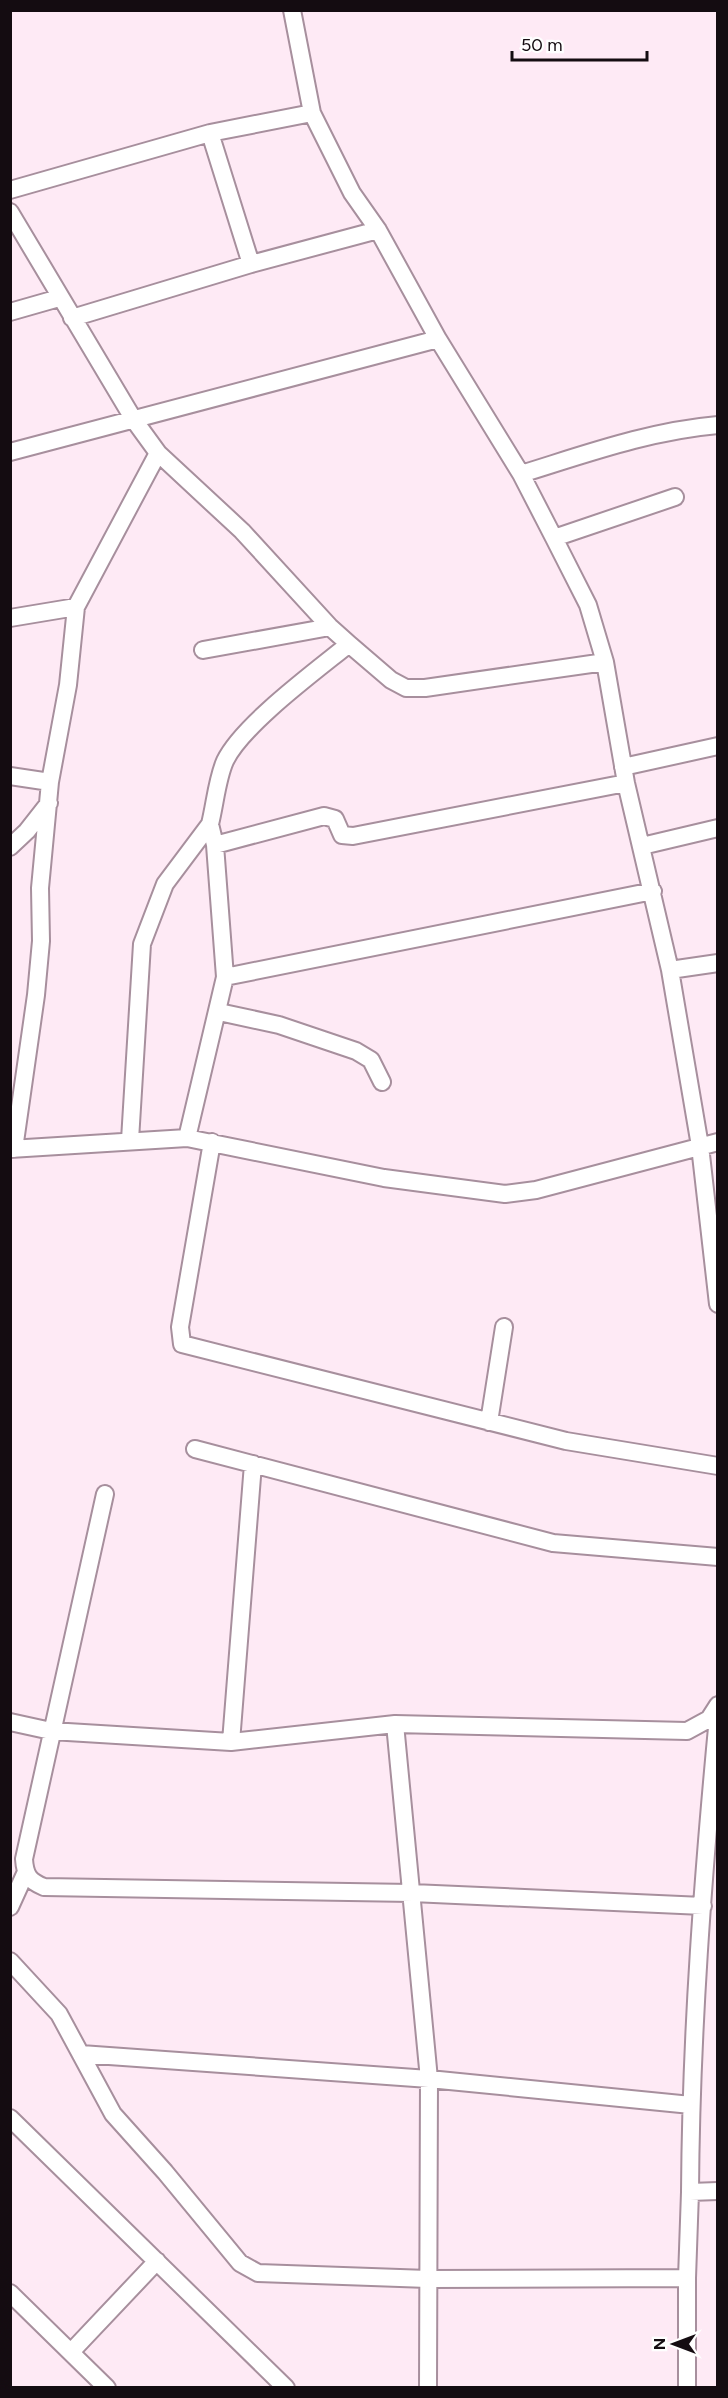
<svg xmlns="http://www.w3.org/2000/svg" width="728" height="2398" viewBox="0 0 728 2398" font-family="Figtree,sans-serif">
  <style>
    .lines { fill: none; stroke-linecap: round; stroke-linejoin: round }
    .minor-casing { stroke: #a78f9d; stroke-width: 20 }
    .minor { stroke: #fff; stroke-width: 16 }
  </style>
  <rect width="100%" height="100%" fill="#feeaf5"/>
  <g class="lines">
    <defs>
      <path id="minor" d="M292,10L312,113
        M210,133L312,113L352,193L378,230L438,339
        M10,190L210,133L251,264L72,318
        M10,212L134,420L158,453
        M251,264L378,230
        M10,312L59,298
        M10,452L438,339L521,474L554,538L588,605L605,662L626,783L670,970L700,1146L718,1304
        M521,474C586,454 649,431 718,425
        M554,538L675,497
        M10,618L76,607L158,453L242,531L330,627L349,644L391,680L406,688H425L605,662
        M203,650L330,627
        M623,767L718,746
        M10,776L50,782L68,685L76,607
        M210,824C215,804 217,779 225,761C242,725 317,670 349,644
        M215,845L324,816L335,819L342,835L353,836L626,783
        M642,846L718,828
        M10,847L27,831L49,803
        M670,970L718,963
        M225,977L653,891
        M219,1012L279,1025L356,1051L371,1060L382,1082
        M130,1140L142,944L165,884L210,824L215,845L225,977L187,1138
        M212,1142L180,1327L182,1344L566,1441L718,1466
        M10,1149L187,1138L384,1178L505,1194L536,1190L718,1142
        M14,1149L36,995L41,941L40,888L50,782
        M489,1422L504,1327
        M195,1449L553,1543L718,1557
        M105,1494L24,1859C25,1875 29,1881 44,1887L412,1893L703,1906
        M718,1717C703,1875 691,2033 690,2192L718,2191
        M10,1722L51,1731L231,1742L395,1724L687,1731L709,1719L718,1705
        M395,1724L429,2079L428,2388
        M231,1742L253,1464
        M10,1907L25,1874
        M10,1961L59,2014L113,2114L165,2172L240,2263L258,2273L428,2279L687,2278L690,2192
        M81,2054L429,2079L691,2105
        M10,2118L286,2388
        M687,2278V2388
        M10,2293L107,2388
        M71,2352L157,2261"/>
    </defs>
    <use href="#minor" class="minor-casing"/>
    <use href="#minor" class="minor"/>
  </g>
  <rect width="728" height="2398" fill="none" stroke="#140c11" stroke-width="24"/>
  <g transform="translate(674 2344) rotate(270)" stroke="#fefefe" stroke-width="4.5" paint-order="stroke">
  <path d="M0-4.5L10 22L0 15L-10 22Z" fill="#140c11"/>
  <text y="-9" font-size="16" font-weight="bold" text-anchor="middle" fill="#140c11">N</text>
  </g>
  <path d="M512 51v9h135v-9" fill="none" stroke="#140c11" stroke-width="3"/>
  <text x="521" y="51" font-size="18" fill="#140c11" stroke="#fefefe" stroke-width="4.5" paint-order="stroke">50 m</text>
</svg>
